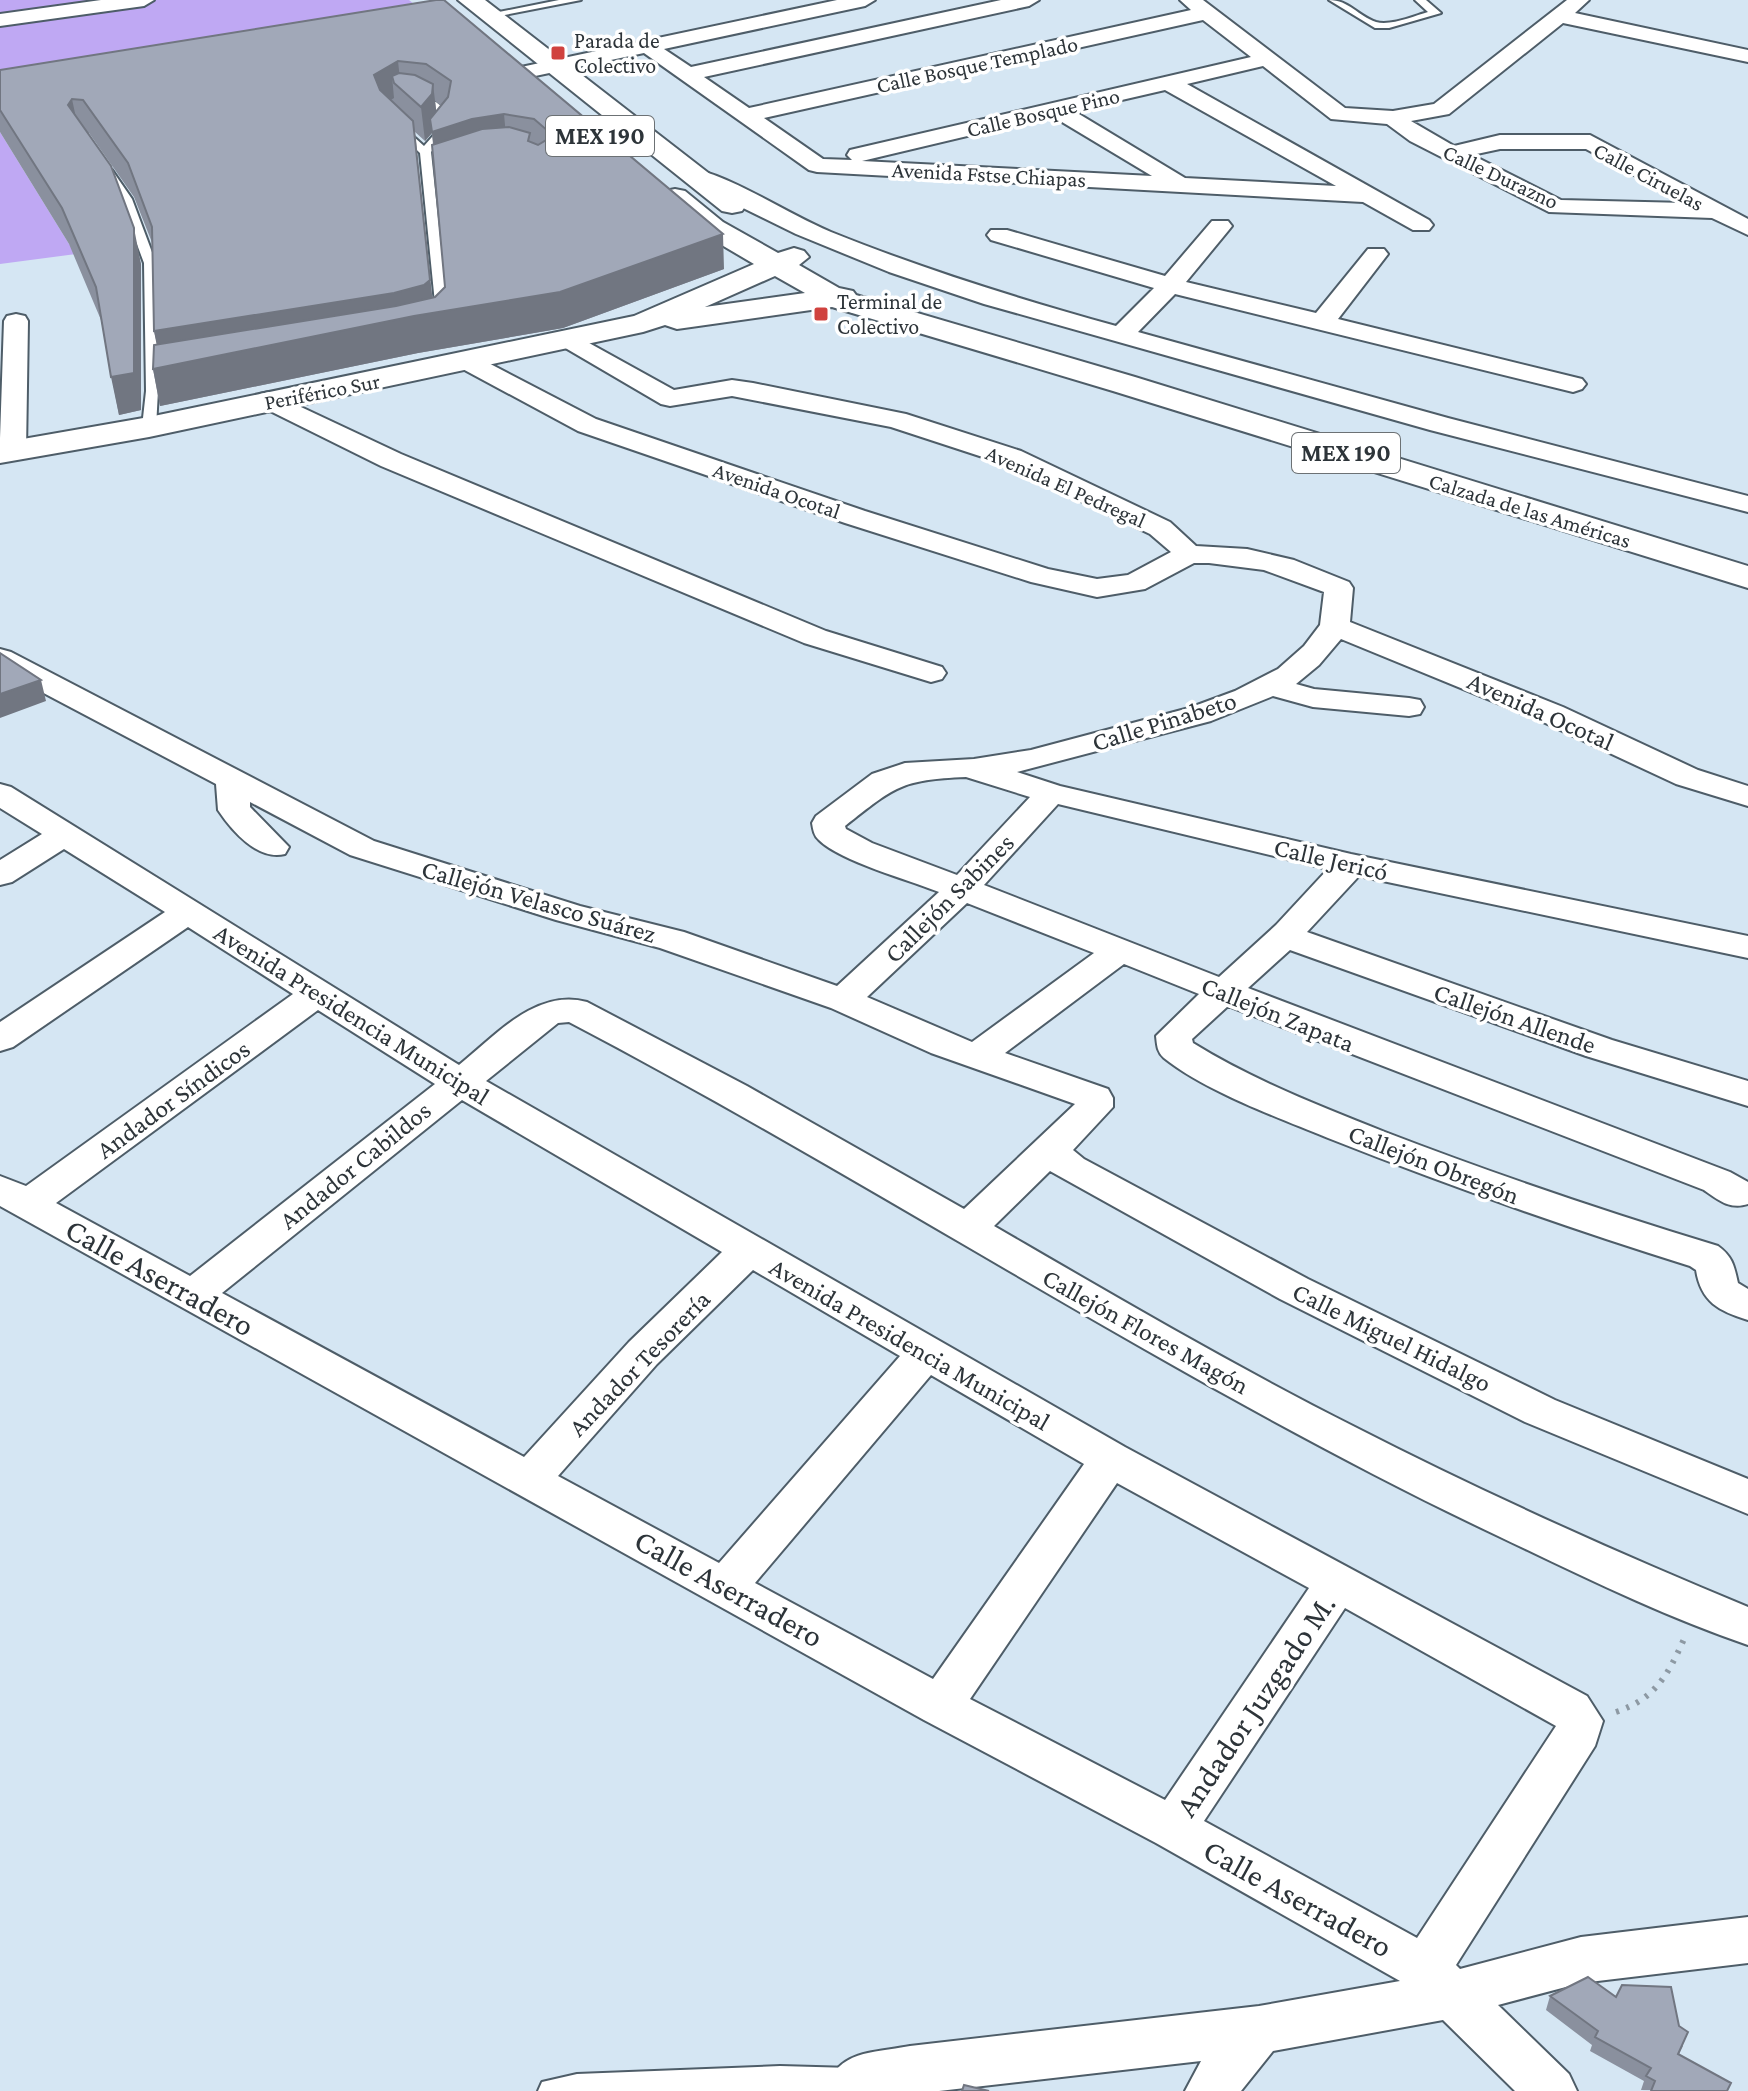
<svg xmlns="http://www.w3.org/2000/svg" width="1748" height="2091" viewBox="0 0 1748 2091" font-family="'Crimson Pro',serif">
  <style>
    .green { fill: #bfa8f3 }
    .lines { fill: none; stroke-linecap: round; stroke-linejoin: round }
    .lane-casing { stroke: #4e5d68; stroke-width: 4 }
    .street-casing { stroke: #4e5d68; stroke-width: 4 }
    .primary-casing { stroke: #4e5d68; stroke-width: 4 }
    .path { stroke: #8d99a3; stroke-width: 6; stroke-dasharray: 3 8; stroke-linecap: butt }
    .lane { fill: #fff; fill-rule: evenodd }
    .street { fill: #fff; fill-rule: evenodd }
    .primary { fill: #fff; fill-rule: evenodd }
    .wall { fill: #8a909e; fill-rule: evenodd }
    .shaded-wall { fill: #717681 }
    .building { fill: #a1a8b8; stroke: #717681; stroke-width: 2 }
    .poi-dot { fill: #d0423e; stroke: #fff; stroke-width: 3 }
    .labels { text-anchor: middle; stroke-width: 7; stroke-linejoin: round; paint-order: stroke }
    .far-poi-label { font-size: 22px; fill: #2d3439; stroke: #fff; text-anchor: start }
    .far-street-label { font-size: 22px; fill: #2d3439; stroke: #fff }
    .shield { fill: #fff; stroke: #6c7174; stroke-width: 2 }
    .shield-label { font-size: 24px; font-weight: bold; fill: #2d3439 }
    .street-label { font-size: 26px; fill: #2d3439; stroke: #fff }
    .near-street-label { font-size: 32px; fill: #2d3439; stroke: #fff }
  </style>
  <rect width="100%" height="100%" fill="#d5e6f3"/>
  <path class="green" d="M0,0H409L446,31L0,104Z
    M0,132L69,244L76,254L0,264Z"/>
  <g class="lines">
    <defs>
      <path id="lane" d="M559,0H581L489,18L484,15Z
        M1329,0C1349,0 1358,16 1376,22C1391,26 1414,16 1428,12L1415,0H1426L1441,13L1389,28H1375Z
        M414,97L436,102L451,114L449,129L431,152L448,313L442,317L436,313L420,153L395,130L404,128L424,146L439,129L440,115L428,106L410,102L409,100Z
        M108,169L112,170L132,199L156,263L158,391L156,427L149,431L142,427L146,391L144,263L120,199L102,172Z
        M780,2066L852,2068L861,2071L865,2080L861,2089L855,2091H538L542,2082L577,2074Z"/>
      <path id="street" d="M101,0H154L144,6L0,26V14Z
        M837,0H875L865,6L664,49L691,67L1001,0H1039L1029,6L704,77L749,108L1191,10L1180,0H1203L1345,108L1393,111L1434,104L1567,0H1589L1575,13L1748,50V62L1563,23L1449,114L1411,121L1454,146L1500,135H1590L1748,219V235L1712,218L1549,212L1410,141L1387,124L1331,119L1263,66L1187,84L1429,220L1433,225L1429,230H1413L1363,202L817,172L809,170L644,53L521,79L510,73L521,67ZM1203,20L1251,57L850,150L847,155L852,160L823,159L764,118ZM1165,90L1336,186L1185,178L1074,111ZM1052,116L1152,176L862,161ZM1500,149H1586L1686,203L1561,200L1472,155Z
        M698,170C738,180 790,215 831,232C925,270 1019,299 1116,326L1154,288L991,240L987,235L991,230H1007L1165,276L1212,221H1228L1232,226L1228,231L1186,282L1316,313L1368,249H1384L1388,254L1338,319L1582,379L1586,384L1582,389L1573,392L1175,294L1138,332L1448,418L1748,496V512L1430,430L984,304L889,272L796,234L690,182L687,177L690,172Z
        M16,314L25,316L28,321L26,452L22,458H4L0,453V438L4,321L7,316Z
        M571,333L674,390L732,380L753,383L906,414L1021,451L1170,522L1196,546L1247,549L1294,560L1349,582L1353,588L1350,622L1563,707L1698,770L1748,786V806L1676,784L1541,721L1341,639L1319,665L1296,684L1314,689L1409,698L1420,700L1424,707L1420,714L1409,716L1313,707L1273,696L1211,721L1017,772L1060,786L1351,854L1748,936V958L1359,876L1307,932L1612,1040L1748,1081V1106L1586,1056L1290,950L1248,988L1730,1172L1748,1182V1204C1730,1210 1718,1200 1704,1190L1228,1006L1192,1039L1193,1043C1253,1080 1319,1106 1385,1132C1494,1174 1606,1212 1718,1246C1733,1257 1734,1266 1738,1283L1748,1289V1320C1719,1311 1701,1302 1696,1270L1690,1266C1568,1228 1447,1185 1328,1138C1279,1118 1205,1091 1164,1058C1157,1052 1157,1045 1156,1036L1199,994L1124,964L1005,1053L1108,1089L1113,1098V1107L1073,1150L1084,1159L1308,1279L1555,1400L1748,1479V1514L1525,1422L1280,1299L1050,1171L994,1226C1113,1295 1232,1365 1355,1427C1484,1493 1615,1552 1748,1607V1645C1662,1616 1578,1574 1496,1535C1176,1383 882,1186 569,1022L558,1023L486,1081L1125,1447L1587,1696L1603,1721L1595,1746L1456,1965L1460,1969L1581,1937L1748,1917V1963L1581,1983L1498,2005L1569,2074L1577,2091H1515L1443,2020L1273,2051L1241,2091H1185L1201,2061L939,2091H823C841,2049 869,2054 910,2046L1259,2006L1400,1981L1156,1843L924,1720L0,1206V1176L26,1186L293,994L188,927L13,1047L0,1051V1022L165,912L64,849L12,882L0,885V860L42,834L0,808V784L11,787L459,1065C495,1036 536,988 587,1002L747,1086L964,1209L1075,1104L931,1053L831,1008L660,948L556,920L350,855L250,802V807L289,847L285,854C258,861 232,831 218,810L216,784L0,670V649L11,652L374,841L580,906L684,932L837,986L939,892C909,880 840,861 819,840C814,836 813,829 812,823L816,816L872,774L905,763L974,759L1031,750L1189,708L1235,691L1278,669L1304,646L1320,625L1324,592L1264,570L1209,563H1194L1145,589L1097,597L1031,582L845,523L578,431L459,367L455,362L459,357H477L596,419L865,511L1048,569L1097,579L1128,575L1171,552L1150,534L1001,463L891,427L732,396L670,406L661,404L562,346L558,341L562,336ZM966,777L1030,797L957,875L872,843L846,829L845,826C896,786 900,780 966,777ZM1058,804L1328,869L1276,925L1219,977L984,885ZM967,903L1094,953L972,1042L867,997ZM318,1010L435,1084L190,1276L56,1203ZM462,1100L722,1252L629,1342L524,1457L222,1293ZM753,1270L900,1356L719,1563L558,1476L657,1364ZM931,1375L1084,1464L933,1679L755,1583ZM1117,1483L1309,1588L1165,1800L970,1699ZM1345,1608L1556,1726L1417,1938L1204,1821Z
        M269,392L401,454L826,631L942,667L946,673L942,679L931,682L804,643L381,466L260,406L256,400L260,394Z"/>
      <path id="primary" d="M458,0H485L742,199L746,205L742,211L732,213L722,211Z
        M675,189L685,191L723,222L778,253L794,248L804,251L809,257L799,265L839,288L853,291L856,295L1135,377L1748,566V588L1113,391L832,307L677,329L665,325L643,332L149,437L0,463V443L149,417L634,316L754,264L703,234L665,203L661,197L665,191ZM775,276L805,293L705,307Z"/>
    </defs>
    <use href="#lane" class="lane-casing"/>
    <use href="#street" class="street-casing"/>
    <use href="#primary" class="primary-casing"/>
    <path class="path" d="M1616,1712C1655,1699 1668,1675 1684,1639"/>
    <use href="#lane" class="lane"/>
    <use href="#street" class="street"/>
    <use href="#primary" class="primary"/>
  </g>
  <path class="wall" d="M436,0L724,269L563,328L418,353L160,406L153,369L157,344L154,331L153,245L134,197L89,133H88L141,264V410L119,415L101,320L69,244L0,132V70ZM435,101L441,106L436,112ZM415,132L425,141L432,133L433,145L445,287L435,297H432Z
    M1550,1996L1683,2046L1679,2054L1727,2091L1641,2090L1644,2081L1590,2051L1592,2045L1546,2010Z"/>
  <path class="shaded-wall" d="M398,61L401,89L392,76L394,98L378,108L374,75Z
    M433,84L437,117L472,119L504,114L507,147L436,166L432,133L425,141L421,107Z
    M72,99L79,132L68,105Z
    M413,121L434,313L723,234L724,269L563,328L418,353L160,406L153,369L161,367L154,331Z
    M134,228L141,264V410L119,415L111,377Z
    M41,680L46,701L0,718V694Z"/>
  <path class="building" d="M436,0H444L723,234L560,292L414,316L153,369L154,345L396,306L435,297L445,287L432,145L482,129L509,127L530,133L528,141L538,145L546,140L548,131L534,119L504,114L472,119L432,132L430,119L448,97L451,81L426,64L398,61L374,75L380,90L413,121L430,280L424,285L394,293L154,331L152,227L128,163L83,100L72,99L68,105L111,166L134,228V373L111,377L96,287L62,208L0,110V70Z
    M399,73L415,75L433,84L432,94L421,107L394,83L392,76Z
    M0,653L41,680L0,694Z
    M1588,1977L1616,1997L1622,1985L1671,1987L1679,2026L1688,2032L1678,2054L1731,2083L1727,2091H1651L1655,2081L1646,2076L1651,2068L1595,2037L1598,2031L1550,1996Z
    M964,2085L989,2091H962Z"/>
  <g class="poi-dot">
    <rect x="550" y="45" width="16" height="16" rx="4"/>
    <rect x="813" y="306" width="16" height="16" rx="4"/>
  </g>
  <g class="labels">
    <g class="far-poi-label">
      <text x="574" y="48">Parada de<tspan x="574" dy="25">Colectivo</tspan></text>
      <text x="837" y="309">Terminal de<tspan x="837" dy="25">Colectivo</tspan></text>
    </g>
    <g class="far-street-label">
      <text transform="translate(977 64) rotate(-12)" y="8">Calle Bosque Templado</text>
      <text transform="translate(1043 112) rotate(-13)" y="8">Calle Bosque Pino</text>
      <text transform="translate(989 174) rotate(3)" y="8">Avenida Fstse Chiapas</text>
      <text transform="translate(1501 176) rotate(25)" y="8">Calle Durazno</text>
      <text transform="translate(1649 176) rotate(28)" y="8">Calle Ciruelas</text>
      <text transform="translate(322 391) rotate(-11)" y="8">Periférico Sur</text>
      <text transform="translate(1066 486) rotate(24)" y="8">Avenida El Pedregal</text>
      <text transform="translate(777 490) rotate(19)" y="8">Avenida Ocotal</text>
      <text transform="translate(1530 510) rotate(17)" y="8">Calzada de las Américas</text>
    </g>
    <g class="shield">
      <rect x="546" y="116" width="108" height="40" rx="6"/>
      <rect x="1292" y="433" width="108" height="40" rx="6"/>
    </g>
    <g class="shield-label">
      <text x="600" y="144">MEX 190</text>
      <text x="1346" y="461">MEX 190</text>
    </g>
    <g class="street-label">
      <text transform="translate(1541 711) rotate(24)" y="9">Avenida Ocotal</text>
      <text transform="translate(1164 721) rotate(-17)" y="9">Calle Pinabeto</text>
      <text transform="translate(1331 859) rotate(13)" y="9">Calle Jericó</text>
      <text transform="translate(949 898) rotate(-45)" y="9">Callejón Sabines</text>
      <text transform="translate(539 901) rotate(16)" y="9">Callejón Velasco Suárez</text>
      <text transform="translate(352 1014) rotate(32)" y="9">Avenida Presidencia Municipal</text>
      <text transform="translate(1278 1014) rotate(22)" y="9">Callejón Zapata</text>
      <text transform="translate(1515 1018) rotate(19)" y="9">Callejón Allende</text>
      <text transform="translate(173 1099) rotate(-36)" y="9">Andador Síndicos</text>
      <text transform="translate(1434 1164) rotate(21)" y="9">Callejón Obregón</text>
      <text transform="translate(355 1165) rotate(-39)" y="9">Andador Cabildos</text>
      <text transform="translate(1146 1331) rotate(29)" y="9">Callejón Flores Magón</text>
      <text transform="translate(1392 1337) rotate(26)" y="9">Calle Miguel Hidalgo</text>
      <text transform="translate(910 1344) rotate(30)" y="9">Avenida Presidencia Municipal</text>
      <text transform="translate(639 1363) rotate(-46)" y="9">Andador Tesorería</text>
    </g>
    <g class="near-street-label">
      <text transform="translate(160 1277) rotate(29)" y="11">Calle Aserradero</text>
      <text transform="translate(729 1588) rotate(29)" y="11">Calle Aserradero</text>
      <text transform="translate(1255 1705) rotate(-56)" y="11">Andador Juzgado M.</text>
      <text transform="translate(1298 1898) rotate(29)" y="11">Calle Aserradero</text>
    </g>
  </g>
</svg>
